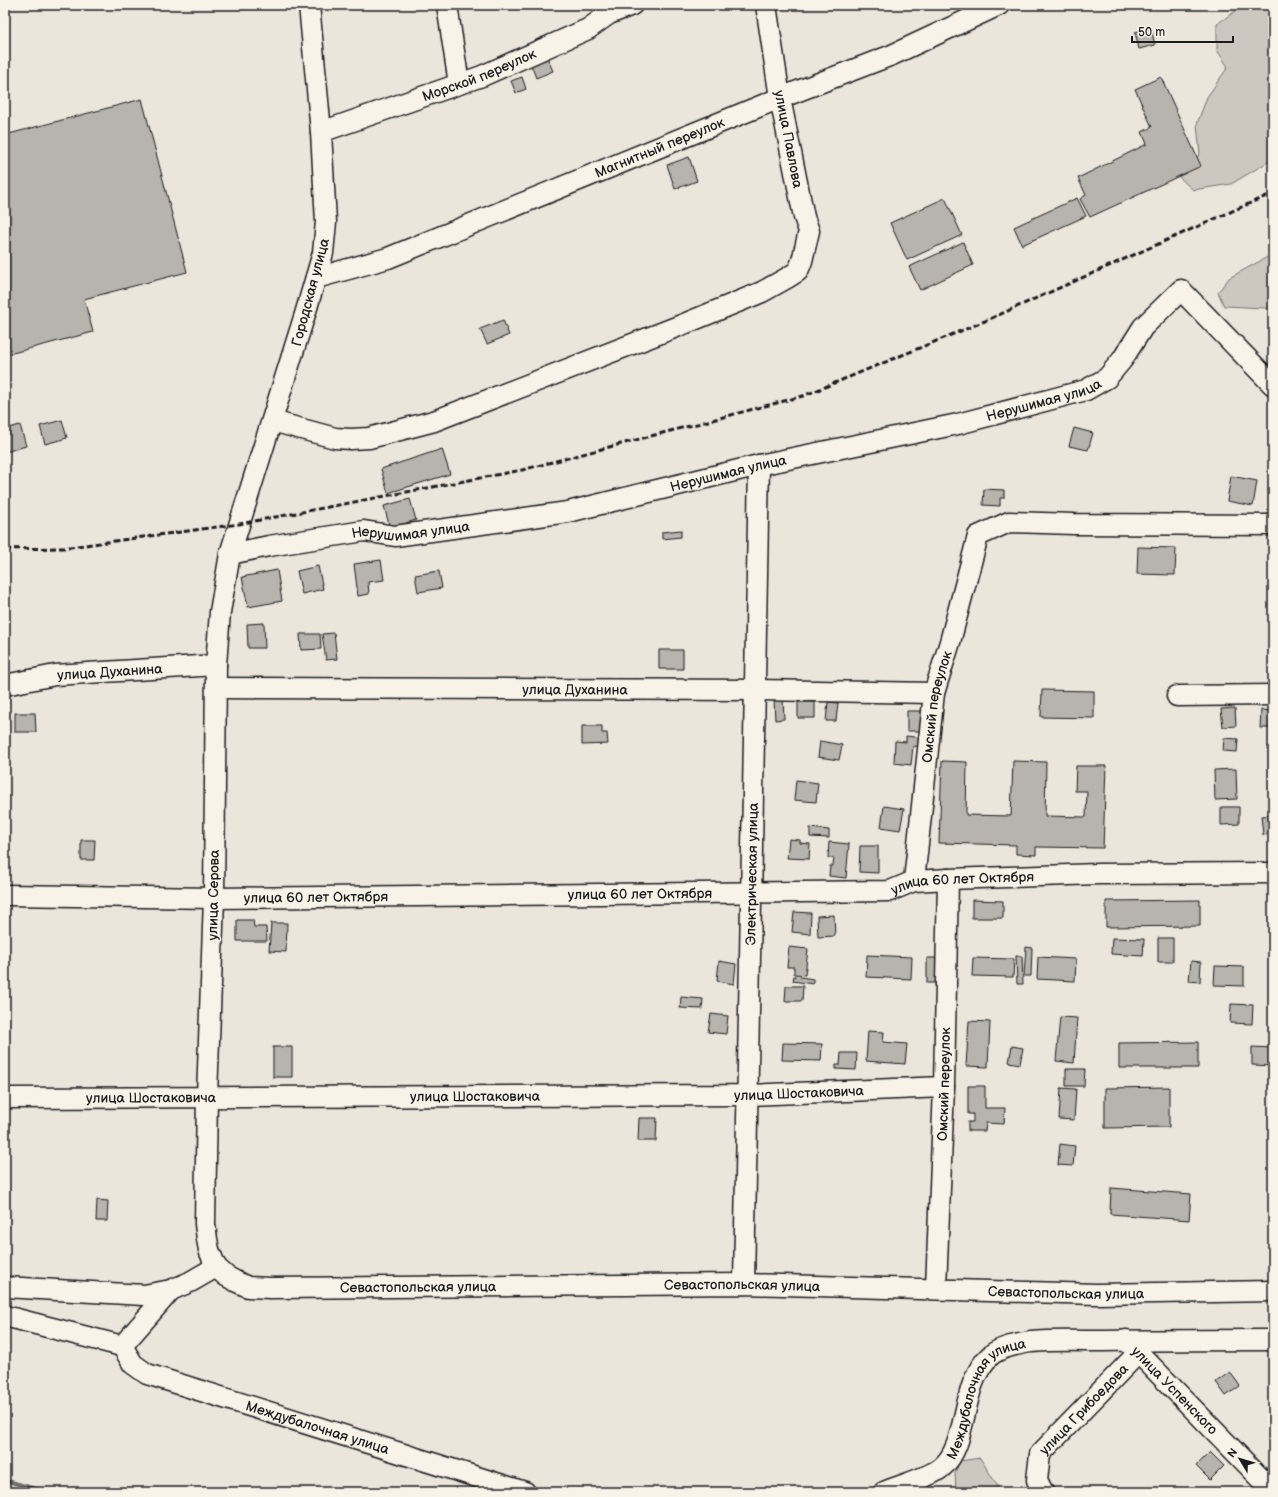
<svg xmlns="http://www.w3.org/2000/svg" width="1278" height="1497" viewBox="0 0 1278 1497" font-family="'Balsamiq Sans',sans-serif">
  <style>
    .green { fill: #ccc8c0; stroke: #74726e }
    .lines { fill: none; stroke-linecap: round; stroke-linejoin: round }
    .stream { stroke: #6d6c68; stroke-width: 4 }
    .building { fill: #b6b4ac; stroke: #1c1c1c }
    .minor-casing { stroke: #1c1c1c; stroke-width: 23 }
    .minor { stroke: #f7f3e8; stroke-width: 20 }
    .rail { stroke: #1c1c1c; stroke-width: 3; stroke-dasharray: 6 3; stroke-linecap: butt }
    .labels { text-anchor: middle; stroke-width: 3; stroke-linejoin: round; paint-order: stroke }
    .street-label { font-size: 14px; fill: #1c1c1c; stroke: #f7f3e8 }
  </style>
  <rect width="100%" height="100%" fill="#eae6dc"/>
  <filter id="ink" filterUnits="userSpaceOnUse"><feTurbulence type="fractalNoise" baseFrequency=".025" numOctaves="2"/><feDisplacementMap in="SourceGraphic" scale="8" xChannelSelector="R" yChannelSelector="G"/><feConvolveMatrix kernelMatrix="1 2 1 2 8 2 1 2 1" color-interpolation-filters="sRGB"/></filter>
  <g filter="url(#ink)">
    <path class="green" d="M1244,5H1273V159L1231,184L1193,190L1178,176L1200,154L1197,124L1207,97L1228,67L1217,50V24Z
      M1273,254V310L1266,308L1224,306L1218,292L1229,278Z
      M980,1458L997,1485L999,1492H956L955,1473L960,1461Z"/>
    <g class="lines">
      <path class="stream" d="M5,1482H11L46,1492"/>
    </g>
    <path class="building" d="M1151,28L1155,45L1139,49L1135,32Z
      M546,55L553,71L536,78L530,62Z
      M522,77L526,89L516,93L511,81Z
      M1161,77L1201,166L1090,217L1080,199L1086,195L1078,178L1147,144L1142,132L1152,127L1135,89Z
      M142,99L187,272L84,299L93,332L5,355V135Z
      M689,157L697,181L675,189L667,165Z
      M945,198L962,235L907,260L890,223Z
      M1077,198L1086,216L1022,245L1014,227Z
      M963,242L973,265L920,290L909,267Z
      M503,320L509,335L487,344L480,329Z
      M62,420L67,438L45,444L40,426Z
      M20,425L26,446L5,452V429Z
      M1074,428L1093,433L1088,450L1069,446Z
      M442,449L450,474L388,493L381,469Z
      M1231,476L1257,481L1253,506L1227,501Z
      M984,489L1004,490V498H1000V506L983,505Z
      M410,499L416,520L390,528L384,506Z
      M681,530V537L662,539V532Z
      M1138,547L1176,548L1175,575L1137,574Z
      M381,560L384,580L368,582L369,594L358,596L354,564Z
      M318,566L323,589L302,594L297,571Z
      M277,570L282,601L248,607L242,577Z
      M439,571L442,588L418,592L415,575Z
      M264,623L265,648H248L247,624Z
      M334,633L337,659L326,660L322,634Z
      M300,634H320L321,649L301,650Z
      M659,650H683V669H659Z
      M1042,690L1094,691V718L1041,717Z
      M783,699L784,719L775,720L774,700Z
      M798,702H815V718H798Z
      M828,702L838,703L836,721H826Z
      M1235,708L1236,726L1223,727L1221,709Z
      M1261,710L1273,711V728H1260Z
      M907,711H925L924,731H907Z
      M15,713H35L36,732H15Z
      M582,726H602V733H607L608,744L582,745Z
      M906,736L924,738L923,747L913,746L911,765L894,763L895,741L906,742Z
      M1224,738L1238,739L1237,752L1223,751Z
      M820,741L842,745L839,760L818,757Z
      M942,761L967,762L966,815L1011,816L1013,761L1046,762L1045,816L1086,817L1087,791H1075L1076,766H1106L1103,848L1036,847V855L1016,854V845L939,843Z
      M1236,769L1237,799L1215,800L1214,770Z
      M796,780L818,783L816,802L794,800Z
      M884,806L904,809L900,830L881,827Z
      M1221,807H1239V824L1221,825Z
      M1273,815V834L1263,835L1261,816Z
      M810,828L829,830V838L810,837Z
      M789,839L800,840V843L810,844L809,859L787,858Z
      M81,840H95L94,860H81Z
      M829,842L849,844L846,878L829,876L830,866H833L834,858H828Z
      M860,846H878V873L859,872Z
      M972,900L1003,901V918H972Z
      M1200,900V926L1106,927V901Z
      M794,912L811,913L810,934L792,932Z
      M834,915L835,936L818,937L817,916Z
      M237,920H253L254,927H266L267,941H237Z
      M271,923H287L286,952L269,951Z
      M1112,938L1144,939L1143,956L1111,954Z
      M1158,938H1173V962H1158Z
      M789,947L808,949L805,975L794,974V967H787Z
      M1026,947L1032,948L1031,976H1024Z
      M867,955L912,957L911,979L866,977Z
      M1016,956H1022L1023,984H1017Z
      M1038,957L1076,959L1075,981L1037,979Z
      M927,958H937V983H927Z
      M973,958L1014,959L1013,977L972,976Z
      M719,961L736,964L734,984L717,981Z
      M1191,961L1201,962L1200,982L1189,981Z
      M1215,966L1244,967V986L1214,985Z
      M794,976L813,979V984L793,981Z
      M786,986H803L802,1001H785Z
      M681,997L703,999L702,1009L680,1008Z
      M1231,1004L1253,1005L1252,1024L1230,1023Z
      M711,1014L728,1016L726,1034L708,1032Z
      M1060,1017L1077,1018L1074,1063L1056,1061Z
      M969,1021L990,1022L988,1067L966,1066Z
      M868,1031L884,1032L883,1042L907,1044L905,1064L866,1061Z
      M1198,1042V1068H1119V1043Z
      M783,1043L822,1044L821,1061L782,1060Z
      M1012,1046L1023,1048L1020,1064L1009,1062Z
      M273,1047H292V1077H273Z
      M1252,1047L1273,1048V1066L1252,1065Z
      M841,1053H857L856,1070L836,1069V1065H840Z
      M1066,1069H1085L1084,1086H1066Z
      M968,1086H985V1108H1005L1004,1124L986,1123L985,1131H968V1122H973V1114H968Z
      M1169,1087V1127L1105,1128V1088Z
      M1061,1088L1076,1089L1074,1120L1059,1119Z
      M639,1118H657L656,1141H638Z
      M1060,1144L1075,1146L1073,1166L1058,1165Z
      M1111,1188L1191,1194L1189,1220L1110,1214Z
      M97,1200L108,1201L107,1221H96Z
      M1230,1372L1240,1386L1226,1396L1216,1382Z
      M1210,1452L1224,1466L1210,1480L1196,1466Z"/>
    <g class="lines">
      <defs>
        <g id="minor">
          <path id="s1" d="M309,5L321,132L326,222L323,253L306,311L230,554L220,612L216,665L214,898L207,1097L205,1224L207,1239L209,1250L216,1267L226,1276L237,1282L248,1287L270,1288L744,1284L1097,1294L1273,1291"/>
          <path d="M447,5L459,84"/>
          <path id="s2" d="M321,132L482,76L588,29L609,14L632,5"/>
          <path id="s3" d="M316,278L388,258L780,98L892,55L999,5"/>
          <path d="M272,421L335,438L351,439L369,438L434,421L684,324L762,292L787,278L798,271L802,261L809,231L804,217L780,98L766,5"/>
          <path id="s4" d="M230,554L269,546L364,531L395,536L568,512L759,465L958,424L1086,390L1107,378L1122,360L1143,327L1181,290L1273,385"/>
          <path id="s5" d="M5,685L55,675L216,665"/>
          <path id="s6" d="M217,688L755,690L934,693"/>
          <path d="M1177,696L1273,695"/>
          <path id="s7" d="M914,881L934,693L950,642L978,536L1009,522L1074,524L1273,525"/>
          <path id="s8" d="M5,895L214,898L890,891L914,881L948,879L1098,874L1273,873"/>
          <path id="s9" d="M5,1098L748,1095L944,1087"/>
          <path id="s10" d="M744,1284L759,465"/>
          <path d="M5,1287L144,1295L171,1290L190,1282L216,1267"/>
          <path id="s11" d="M936,1288L944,1087L948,879"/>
          <path d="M5,1316L122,1346"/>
          <path id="s12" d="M1126,1340L1273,1491"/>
          <path id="s13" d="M122,1346L133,1364L147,1374L525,1492"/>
          <path d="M122,1346L171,1290"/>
          <path id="s14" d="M884,1492C898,1486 931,1477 942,1467C970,1444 959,1383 991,1355C1001,1347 1018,1344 1031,1342C1053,1340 1080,1341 1103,1341C1160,1340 1216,1340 1273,1340"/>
          <path id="s15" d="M1043,1492L1037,1480L1040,1454L1138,1353"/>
        </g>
      </defs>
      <use href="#minor" class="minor-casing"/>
      <use href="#minor" class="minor"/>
      <path class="rail" d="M5,549L63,548L239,524L522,470L803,396L985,321L1273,193"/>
    </g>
  </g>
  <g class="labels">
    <g class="street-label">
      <text dy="5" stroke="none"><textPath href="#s2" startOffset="168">Морской переулок</textPath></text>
      <text transform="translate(789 139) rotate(79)" y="5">улица Павлова</text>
      <text dy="5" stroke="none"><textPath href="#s3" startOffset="368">Магнитный переулок</textPath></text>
      <text transform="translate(310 292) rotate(-75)" y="5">Городская улица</text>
      <text dy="5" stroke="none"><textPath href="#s4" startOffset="831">Нерушимая улица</textPath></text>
      <text dy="5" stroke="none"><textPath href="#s4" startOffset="507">Нерушимая улица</textPath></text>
      <text dy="5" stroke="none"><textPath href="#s4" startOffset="183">Нерушимая улица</textPath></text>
      <text dy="5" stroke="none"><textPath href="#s5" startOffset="106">улица Духанина</textPath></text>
      <text dy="5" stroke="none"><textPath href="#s6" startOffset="358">улица Духанина</textPath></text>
      <text dy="5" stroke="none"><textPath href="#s7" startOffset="176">Омский переулок</textPath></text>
      <text dy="5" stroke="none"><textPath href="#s10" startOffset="410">Электрическая улица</textPath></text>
      <text dy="5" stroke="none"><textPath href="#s8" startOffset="959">улица 60 лет Октября</textPath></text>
      <text dy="5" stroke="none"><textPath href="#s8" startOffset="635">улица 60 лет Октября</textPath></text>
      <text transform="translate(213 895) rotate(-89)" y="5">улица Серова</text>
      <text dy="5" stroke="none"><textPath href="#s8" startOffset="311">улица 60 лет Октября</textPath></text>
      <text dy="5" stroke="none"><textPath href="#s11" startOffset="204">Омский переулок</textPath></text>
      <text dy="5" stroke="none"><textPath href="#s9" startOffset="794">улица Шостаковича</textPath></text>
      <text dy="5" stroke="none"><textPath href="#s9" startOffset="470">улица Шостаковича</textPath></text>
      <text dy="5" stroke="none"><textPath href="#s9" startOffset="146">улица Шостаковича</textPath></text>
      <text dy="5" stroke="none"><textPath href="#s1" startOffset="1812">Севастопольская улица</textPath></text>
      <text dy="5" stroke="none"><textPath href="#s1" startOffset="1488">Севастопольская улица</textPath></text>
      <text dy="5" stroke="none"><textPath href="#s1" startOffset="2136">Севастопольская улица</textPath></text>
      <text dy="5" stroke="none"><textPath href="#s12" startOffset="70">улица Успенского</textPath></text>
      <text dy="5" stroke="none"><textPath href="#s14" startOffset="150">Междубалочная улица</textPath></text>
      <text dy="5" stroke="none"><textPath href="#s15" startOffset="102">улица Грибоедова</textPath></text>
      <text dy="5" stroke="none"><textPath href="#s13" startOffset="217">Междубалочная улица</textPath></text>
    </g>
  </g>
  <rect width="1278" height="1497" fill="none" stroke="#f7f3e8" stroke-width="20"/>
  <rect x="10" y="10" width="1258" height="1477" fill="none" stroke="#1c1c1c" stroke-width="1.5" filter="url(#ink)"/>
  <g transform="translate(1240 1459) rotate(308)" stroke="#f7f3e8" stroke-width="3" paint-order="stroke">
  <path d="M0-3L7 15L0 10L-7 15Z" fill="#1c1c1c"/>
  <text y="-6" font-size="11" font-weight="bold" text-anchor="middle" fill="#1c1c1c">N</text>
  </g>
  <path d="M1132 36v6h101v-6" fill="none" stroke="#1c1c1c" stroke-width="2"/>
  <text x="1138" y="36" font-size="12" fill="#1c1c1c" stroke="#f7f3e8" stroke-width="3" paint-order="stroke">50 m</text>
</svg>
